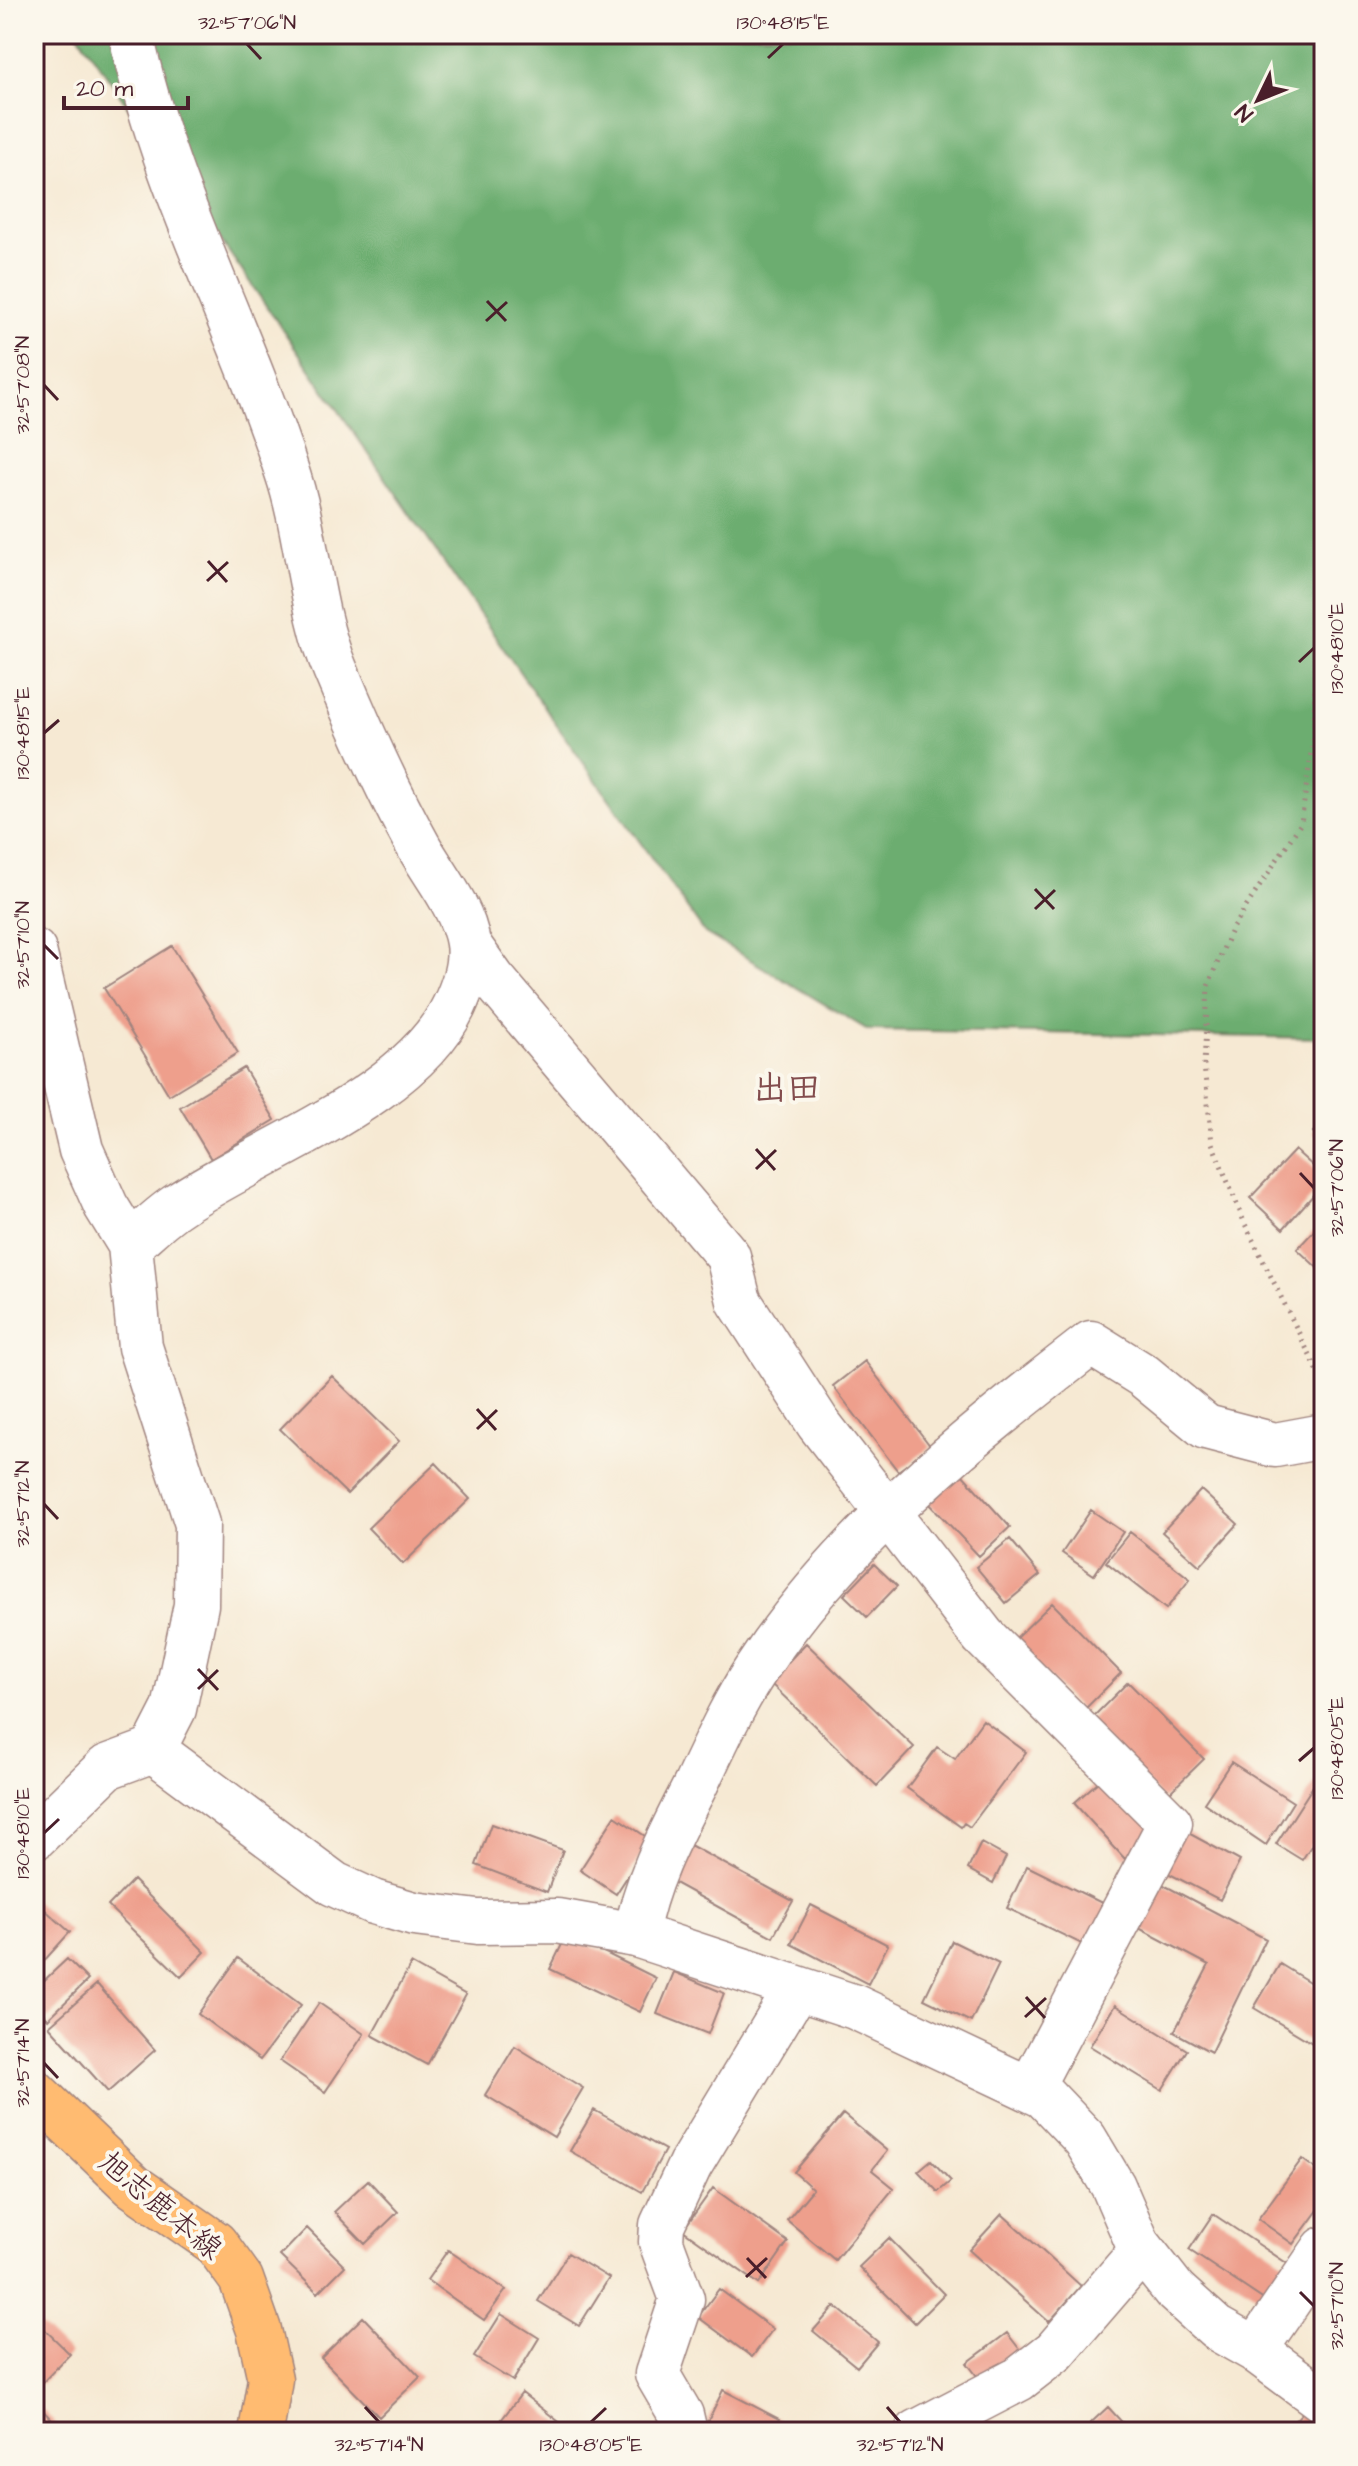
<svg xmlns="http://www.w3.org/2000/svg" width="1358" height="2466" viewBox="0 0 1358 2466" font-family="'Architects Daughter','Klee One',sans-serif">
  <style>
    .forest { fill: #6cad70; stroke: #5b664e; stroke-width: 2 }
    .building { fill: #ee9f8c }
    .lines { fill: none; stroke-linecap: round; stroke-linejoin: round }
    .minor-casing { stroke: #a0847f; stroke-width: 47 }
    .major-casing { stroke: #a0847f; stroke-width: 47 }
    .path { stroke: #a0847f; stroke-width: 5; stroke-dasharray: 2 6; stroke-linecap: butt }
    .minor { stroke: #fff; stroke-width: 44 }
    .major { stroke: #ffbb71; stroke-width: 44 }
    .ticks { fill: none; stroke: #4a1f2b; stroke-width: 3 }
    .labels { text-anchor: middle; stroke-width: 8; stroke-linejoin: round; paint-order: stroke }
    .street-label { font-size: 30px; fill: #4a1f2b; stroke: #fbf7ec }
    .quarter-label { font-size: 34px; font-weight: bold; fill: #834c4d; stroke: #fbf7ec }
    .neatline { fill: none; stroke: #4a1f2b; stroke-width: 3 }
    .ticks-label { font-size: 20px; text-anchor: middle; fill: #4a1f2b }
  </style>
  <rect width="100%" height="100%" fill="#fbf7ec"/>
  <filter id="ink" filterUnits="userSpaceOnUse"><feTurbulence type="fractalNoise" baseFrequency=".0125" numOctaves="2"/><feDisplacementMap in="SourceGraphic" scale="16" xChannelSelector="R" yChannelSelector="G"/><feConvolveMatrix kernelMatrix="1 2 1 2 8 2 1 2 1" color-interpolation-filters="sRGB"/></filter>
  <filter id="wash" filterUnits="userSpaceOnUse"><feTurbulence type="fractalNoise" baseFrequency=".006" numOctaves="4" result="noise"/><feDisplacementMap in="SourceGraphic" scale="32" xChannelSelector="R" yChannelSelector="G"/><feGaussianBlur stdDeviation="1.8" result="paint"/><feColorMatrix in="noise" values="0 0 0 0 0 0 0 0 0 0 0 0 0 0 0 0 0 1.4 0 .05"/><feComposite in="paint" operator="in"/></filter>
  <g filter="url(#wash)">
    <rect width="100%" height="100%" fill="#f6e9d3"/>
    <path class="forest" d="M78,34H1324V1038L868,1030L705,933L555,723Z"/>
    <g id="blocks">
      <path class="building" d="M172,946L238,1053L169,1095L104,988Z
        M244,1068L275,1120L211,1159L180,1107Z
        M1324,1122V1143L1313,1132Z
        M1295,1150L1324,1176V1183L1283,1229L1250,1198Z
        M1324,1220V1274L1297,1249Z
        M865,1361L931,1447L898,1471L833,1386Z
        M332,1376L399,1441L347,1494L280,1429Z
        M436,1463L470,1499L403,1564L368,1528Z
        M961,1473L1010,1527L979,1556L928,1502Z
        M1201,1490L1238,1524L1200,1566L1162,1532Z
        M1091,1510L1123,1532L1094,1575L1062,1553Z
        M1130,1532L1190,1579L1166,1609L1106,1562Z
        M1010,1539L1040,1575L1006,1603L976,1567Z
        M874,1564L897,1586L867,1617L844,1595Z
        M1052,1603L1121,1673L1082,1712L1013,1641Z
        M806,1643L914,1747L877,1786L769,1682Z
        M1128,1682L1204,1759L1163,1799L1088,1722Z
        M983,1720L1026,1752L970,1827L964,1823L961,1827L907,1788L937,1747L955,1759Z
        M1231,1762L1293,1802L1266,1845L1204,1803Z
        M1324,1769V1826L1302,1860L1276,1844Z
        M1107,1774L1157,1830L1125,1859L1074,1803Z
        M615,1816L651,1840L616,1894L580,1870Z
        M491,1824L563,1850L547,1892L476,1865Z
        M1181,1829L1240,1861L1220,1900L1160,1869Z
        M981,1843L1006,1857L993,1883L968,1869Z
        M690,1845L793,1901L773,1937L671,1881Z
        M1027,1866L1110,1907L1090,1948L1007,1908Z
        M133,1880L205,1952L181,1977L108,1906Z
        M1158,1882L1266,1939L1211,2052L1174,2032L1209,1965L1135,1926Z
        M34,1900L70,1932L34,1972Z
        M811,1905L888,1945L868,1984L791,1944Z
        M567,1934L656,1978L640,2012L550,1969Z
        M952,1941L999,1964L971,2022L924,1999Z
        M238,1958L301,2005L260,2060L198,2014Z
        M67,1959L88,1980L48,2019L34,2005V1990Z
        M411,1964L466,1995L427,2065L372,2035Z
        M1280,1964L1324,1991V2050L1254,2008Z
        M674,1972L724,1993L708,2034L657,2014Z
        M97,1984L155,2050L108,2092L49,2026Z
        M319,2003L364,2034L325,2092L280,2061Z
        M1115,2005L1187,2050L1162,2090L1090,2046Z
        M515,2046L583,2088L554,2137L485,2095Z
        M594,2110L665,2150L642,2192L570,2151Z
        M843,2114L887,2151L872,2170L894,2188L835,2260L787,2220L813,2189L794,2172Z
        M1302,2159L1324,2175V2202L1293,2244L1258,2219Z
        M931,2160L951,2181L938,2192L918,2171Z
        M368,2180L398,2212L365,2244L334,2212Z
        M713,2188L788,2242L759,2284L683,2230Z
        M1002,2214L1081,2286L1049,2322L969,2250Z
        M1213,2214L1288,2264L1264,2300L1189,2250Z
        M307,2228L345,2266L318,2293L280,2256Z
        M889,2238L944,2294L915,2323L859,2267Z
        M448,2250L506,2290L484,2320L427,2280Z
        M568,2253L609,2278L579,2326L538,2301Z
        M719,2289L773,2329L752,2357L698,2317Z
        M835,2306L878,2342L857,2367L813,2331Z
        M501,2314L539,2338L513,2381L474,2357Z
        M363,2317L420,2377L379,2417L321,2358Z
        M34,2319L70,2354L41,2384L34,2378Z
        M1007,2333L1024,2355L984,2385L967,2363Z
        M723,2390L779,2419L773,2432H725L707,2423Z
        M522,2393L572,2432H492Z
        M37,2404L63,2432H34V2407Z
        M1108,2407L1131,2432H1081Z
        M1304,2411L1324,2431V2432L1286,2430Z"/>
    </g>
  </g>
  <g filter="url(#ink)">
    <use href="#blocks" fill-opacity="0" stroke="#a0847f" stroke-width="2"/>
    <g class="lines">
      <defs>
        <path id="minor" d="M468,944L493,979L728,1256L739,1301L818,1423L983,1636L1170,1823L1030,2089
          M34,951L81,1150L106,1206L130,1245L140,1347L197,1524L196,1605L174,1709L153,1750L107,1767L34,1838
          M130,1245C145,1232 159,1218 175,1207C256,1151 410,1099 454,1006C463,987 471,964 468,943C462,907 436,877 419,847C387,790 360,729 335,669C310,610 308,534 287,472C239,324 163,187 131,34
          M153,1750L334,1884L373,1902L414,1914L478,1922L557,1921L636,1935L855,2007L1044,2096L1085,2139L1113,2186L1138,2244L1175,2291L1216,2328L1255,2350L1324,2401
          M636,1935C645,1881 671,1833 696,1784C714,1746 732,1706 755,1671C841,1538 967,1439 1091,1343L1144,1376L1206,1427L1275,1445L1324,1436
          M1255,2350L1324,2249
          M685,2432L681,2415L657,2374L682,2299L661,2242L662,2225L690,2165L797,1988
          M917,2432L1019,2379L1055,2351L1142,2250"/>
        <path id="major" d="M34,2091L133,2186L215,2243L241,2279L259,2330L270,2379L261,2432"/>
      </defs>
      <use href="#minor" class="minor-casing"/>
      <use href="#major" class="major-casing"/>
      <path class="path" d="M1324,531L1318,554L1314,732L1301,823L1231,930L1208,986L1204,1065L1212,1143L1245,1224L1324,1384"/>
      <use href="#minor" class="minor"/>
      <use href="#major" class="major"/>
    </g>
  </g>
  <path class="ticks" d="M247,44L261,59M768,58L783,44M487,301L506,321M486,321L507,302M44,385L58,400M208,561L227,582M207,581L228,562M1299,662L1314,648M44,733L59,720M1035,889L1054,909M1035,909L1055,890M44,945L58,959M756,1149L775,1170M756,1169L776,1150M1300,1173L1314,1188M477,1409L496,1430M477,1429L497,1410M44,1504L58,1519M198,1669L218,1690M198,1689L218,1670M1299,1761L1314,1748M44,1833L59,1819M1026,1997L1045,2018M1025,2017L1046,1998M44,2063L58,2078M747,2258L766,2278M746,2277L767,2258M1300,2292L1314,2306M365,2407L379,2422M887,2407L900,2422M591,2422L606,2408"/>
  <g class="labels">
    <g class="street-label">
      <text transform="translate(161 2205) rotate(40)" y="10">旭志鹿本線</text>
    </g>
    <g class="quarter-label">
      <text x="787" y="1099">出田</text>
    </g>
  </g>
  <rect width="1358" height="2466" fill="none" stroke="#fbf7ec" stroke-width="88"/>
  <g transform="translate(1258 100) rotate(227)" stroke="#fbf7ec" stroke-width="6" paint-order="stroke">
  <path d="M0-6L14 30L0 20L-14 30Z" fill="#4a1f2b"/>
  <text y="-12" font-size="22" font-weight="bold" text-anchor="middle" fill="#4a1f2b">N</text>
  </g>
  <path d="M64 96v12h124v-12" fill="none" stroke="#4a1f2b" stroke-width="4"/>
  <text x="76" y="96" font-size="24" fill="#4a1f2b" stroke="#fbf7ec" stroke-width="6" paint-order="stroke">20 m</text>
  <rect x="44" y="44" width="1270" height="2378" class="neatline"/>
  <g class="ticks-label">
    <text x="247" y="29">32°57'06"N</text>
    <text x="783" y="29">130°48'15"E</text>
    <text transform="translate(22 385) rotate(-90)" y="7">32°57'08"N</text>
    <text transform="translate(1336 648) rotate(-90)" y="7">130°48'10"E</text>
    <text transform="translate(22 733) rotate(-90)" y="7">130°48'15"E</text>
    <text transform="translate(22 945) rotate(-90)" y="7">32°57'10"N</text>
    <text transform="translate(1336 1188) rotate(-90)" y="7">32°57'06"N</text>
    <text transform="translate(22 1504) rotate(-90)" y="7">32°57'12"N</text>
    <text transform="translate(1336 1748) rotate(-90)" y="7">130°48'05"E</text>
    <text transform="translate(22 1833) rotate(-90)" y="7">130°48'10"E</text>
    <text transform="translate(22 2063) rotate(-90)" y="7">32°57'14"N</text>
    <text transform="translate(1336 2306) rotate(-90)" y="7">32°57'10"N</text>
    <text x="379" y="2451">32°57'14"N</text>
    <text x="591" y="2451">130°48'05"E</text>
    <text x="900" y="2451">32°57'12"N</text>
  </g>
</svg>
